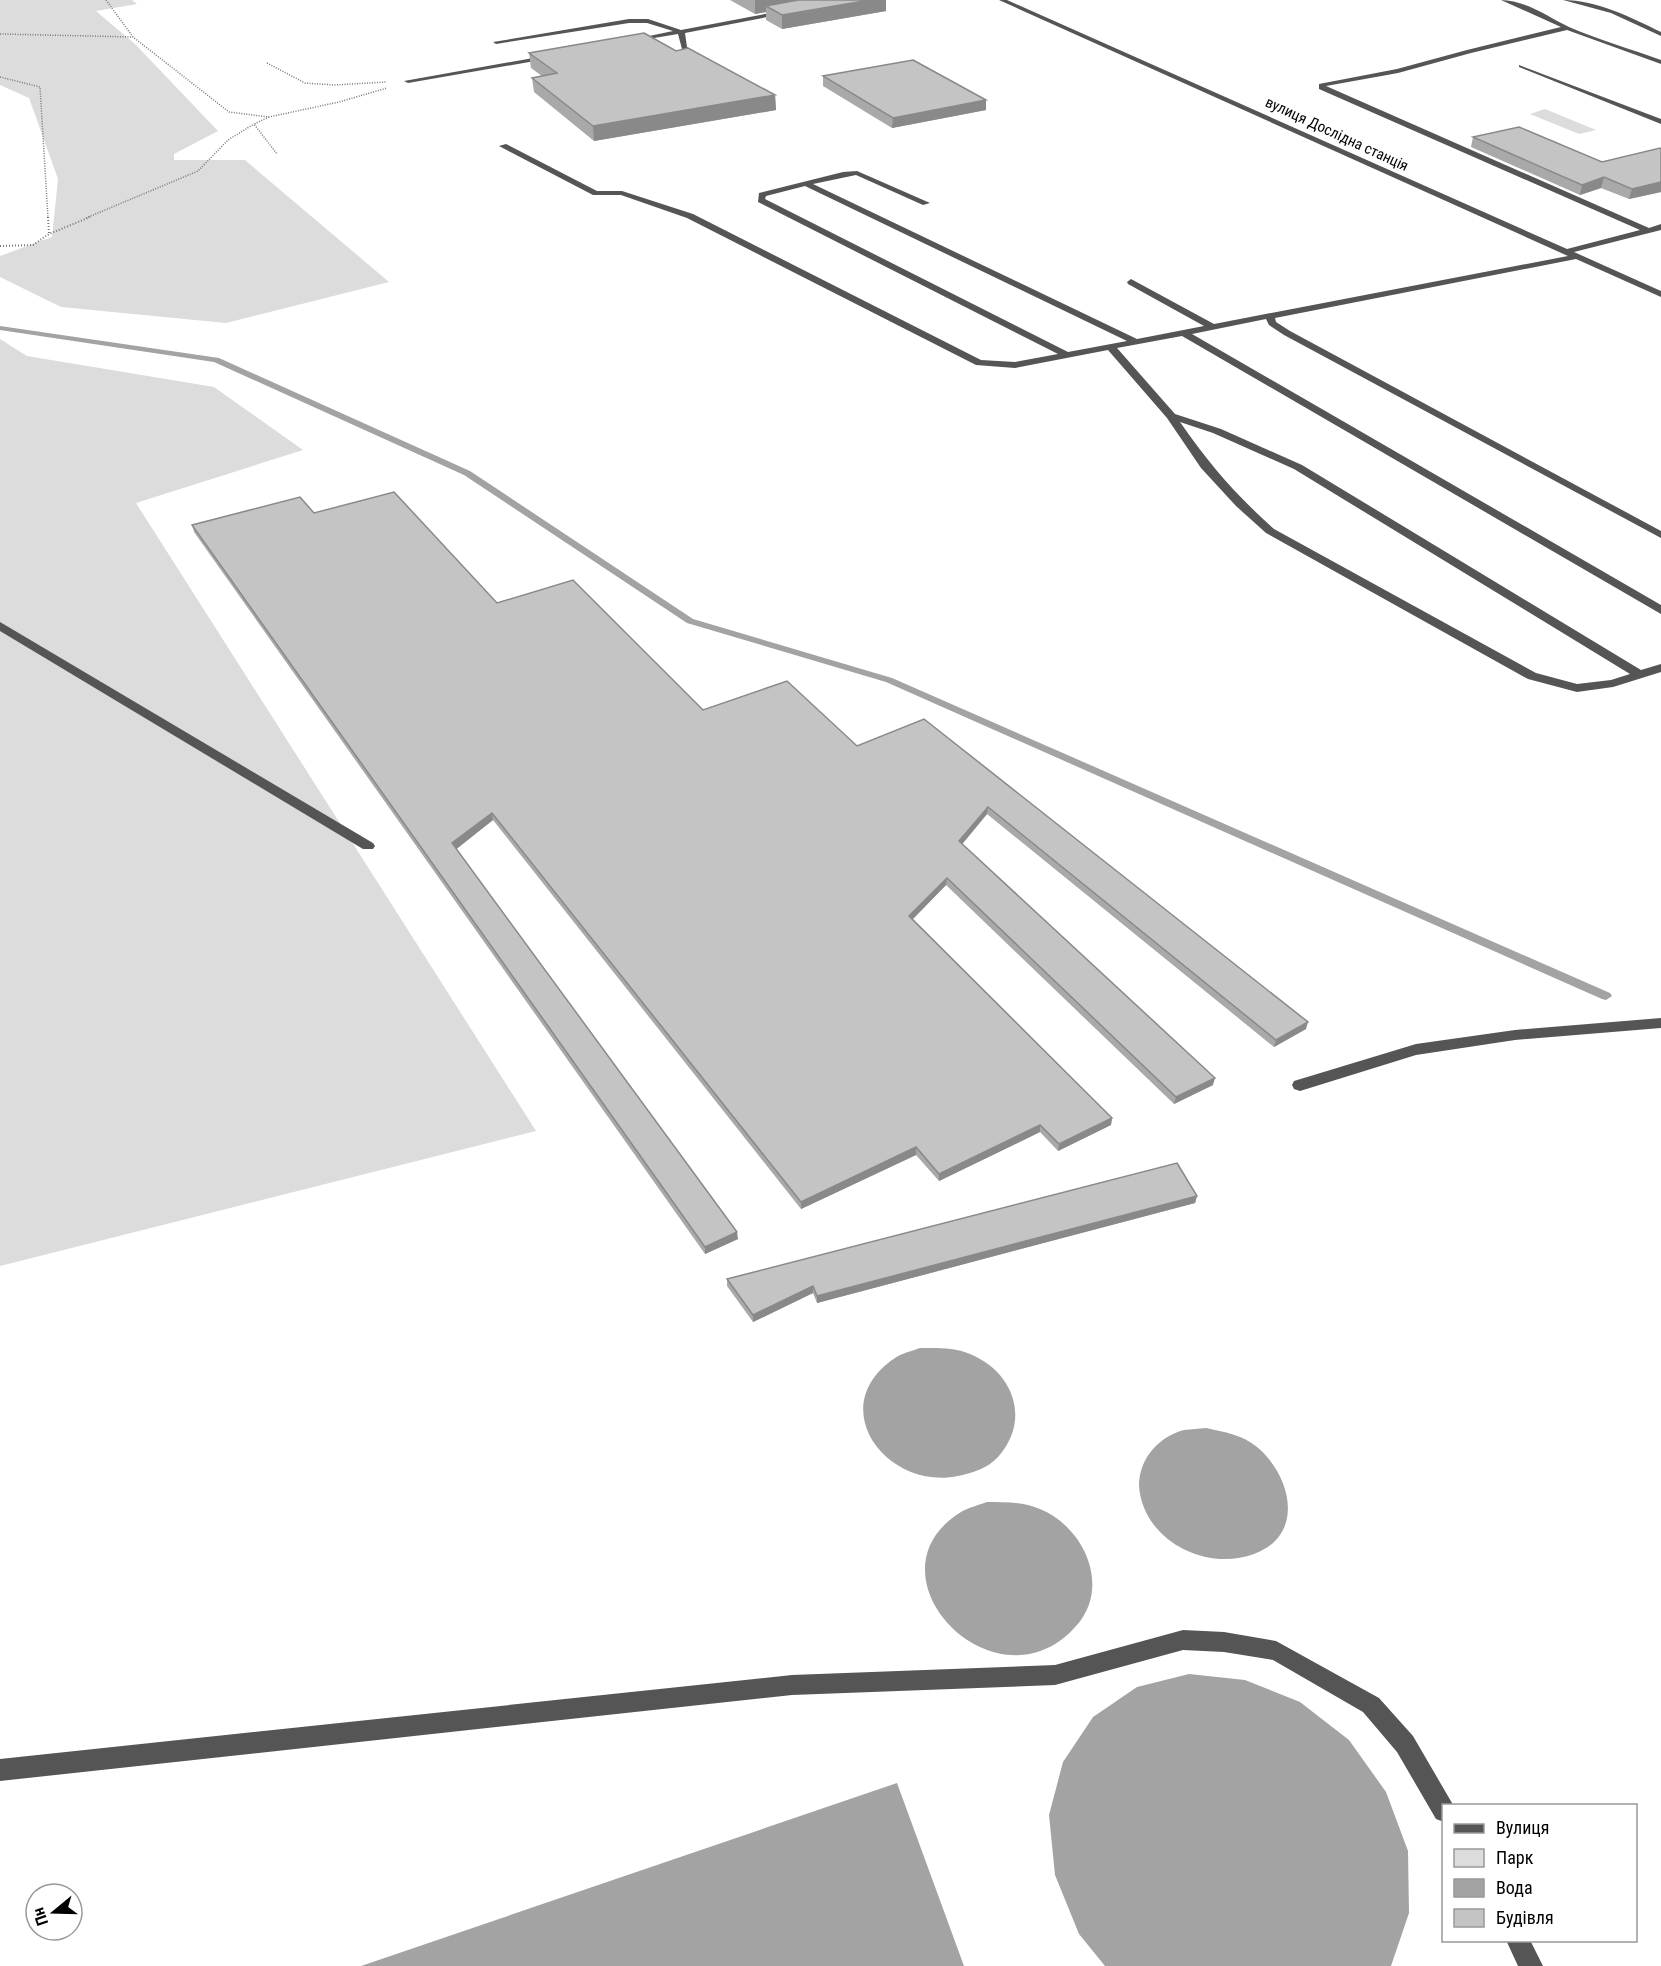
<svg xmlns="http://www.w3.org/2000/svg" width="1661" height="1966" viewBox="0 0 1661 1966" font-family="'Roboto Condensed',sans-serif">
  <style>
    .green { fill: #dcdcdc }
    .water { fill: #a3a3a3 }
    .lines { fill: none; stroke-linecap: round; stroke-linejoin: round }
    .stream { fill: #a3a3a3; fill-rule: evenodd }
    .path-far1 { stroke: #777; stroke-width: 1.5; stroke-dasharray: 1 1.5; stroke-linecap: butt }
    .path { stroke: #777; stroke-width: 2; stroke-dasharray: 1 2; stroke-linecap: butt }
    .minor { fill: #555; fill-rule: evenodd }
    .wall { fill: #a9a9a9 }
    .shaded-wall { fill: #898989 }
    .building { fill: #c4c4c4; stroke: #898989; stroke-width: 1.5 }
    .labels { text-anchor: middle; stroke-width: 5; stroke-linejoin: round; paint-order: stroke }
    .far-street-label { font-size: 15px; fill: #000; stroke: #fff }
  </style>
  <rect width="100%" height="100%" fill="#fff"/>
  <path class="green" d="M0,0H132L137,4L96,11L136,45L218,131L174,154V160H245L389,282L226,323L61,307L0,277V256L52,237L58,179L29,98L0,85Z
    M1545,109L1596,130L1579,134L1530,114Z
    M0,339L27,356L214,387L303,450L136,503L536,1131L0,1266Z"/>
  <path class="water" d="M920,1348C937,1348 954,1347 970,1354C1014,1372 1031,1420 998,1457C988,1468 973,1473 958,1476C886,1491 823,1406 895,1358C902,1353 912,1351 920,1348Z
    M1206,1428C1224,1432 1243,1435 1257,1447C1291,1475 1306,1535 1254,1554C1205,1572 1143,1540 1139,1486C1139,1472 1144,1459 1153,1449C1161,1440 1172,1433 1184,1430C1191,1429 1199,1429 1206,1428Z
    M987,1502C1006,1502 1022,1502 1040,1509C1084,1527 1111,1586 1077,1625C998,1717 859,1575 961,1512C968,1508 978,1505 987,1502Z
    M1189,1674L1245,1680L1300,1702L1349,1740L1386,1792L1408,1851L1409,1913L1391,1966H1105L1079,1934L1055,1875L1049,1815L1063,1762L1093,1717L1137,1687Z
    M897,1783L964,1966H361Z"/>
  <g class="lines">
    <path class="stream" d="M0,326L219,358L470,471L693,619L892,678L1610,993L1612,996L1606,1000L1602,999L886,682L687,623L464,475L214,362L0,330Z"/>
    <path class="path-far1" d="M106,0L133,37L229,112L269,117L339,102L387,88
      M0,34L133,37
      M267,63L305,83L334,85L386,82
      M0,77L40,87L48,218
      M269,117L254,124L277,154
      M86,218L198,171L228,140L254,124"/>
    <path class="path" d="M48,217L49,234
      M0,246L33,245L49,234L90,217"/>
    <path class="minor" d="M999,0H1007L1567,249L1640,230L1319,89V84L1397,69L1467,50L1561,27L1501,0C1525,0 1548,17 1569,27C1599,40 1631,49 1661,60V64L1567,30L1471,53L1398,73L1326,86L1649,228L1661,224V230L1574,252L1661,291V297L1576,259L1275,318L1276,322L1290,331L1661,531V538L1284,335L1269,325L1266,319L1192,334L1661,605V614L1182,336L1117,348L1175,414L1221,429L1302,465L1641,670L1661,664V672L1613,687L1577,692L1528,679L1266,533L1236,506L1201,468L1167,418L1108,350L1015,368L976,365L687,218L621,195H593L499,146L506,144L597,191H622L693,214L981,360L1015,362L1058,354L758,202L759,193L843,172L857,171L930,203L923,205L856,175L813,184L1137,339L1204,326L1128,284L1127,282L1131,279L1214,324L1568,256ZM805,186L1127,341L1068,352L765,199L766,196ZM1180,422L1213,433L1294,469L1630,674L1611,680L1577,684L1536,673L1274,529C1235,494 1210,465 1180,422Z
      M1563,0C1597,0 1630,17 1661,32V36L1611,13Z
      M786,10L788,13L685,33L687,47L704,57L702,60L682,49L678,34L630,42V40L673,31L647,23H629L496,44L493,42L629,19H648L681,30Z
      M550,55L552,58L408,83L404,81Z
      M1519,65L1661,119V124L1519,67Z
      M0,622L373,843L375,846L373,849H363L0,631Z
      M1661,1018V1028L1515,1040L1416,1055L1300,1091L1294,1089L1292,1085L1294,1081L1416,1044L1515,1030Z
      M1183,1630L1224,1632L1276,1641L1379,1698L1413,1736L1452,1803L1453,1806H1444V1822L1436,1819L1397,1752L1363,1712L1273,1660L1224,1652L1183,1650L1055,1685L792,1695L0,1781V1759L792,1675L1055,1665Z
      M1506,1940H1530L1543,1966H1518Z"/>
  </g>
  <path class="wall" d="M730,0H886V11L782,29L766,20V12L755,14Z
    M676,51L775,95L776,110L594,141L534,92L532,78L542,76L531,68L529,53Z
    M823,76L986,100V110L892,128L823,86Z
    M1473,137L1602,162L1661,149V192L1629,199L1601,188L1580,195L1471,147Z
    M314,513L497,603L703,710L857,746L924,719L1306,1029L1274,1047L987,814L962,844L1213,1085L1174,1104L946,885L913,919L1112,1118L1111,1125L1058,1151L1040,1132L939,1181L916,1155L801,1209L493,820L456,849L738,1239L705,1254L194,532L192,525Z
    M1197,1196L1195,1203L817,1303L813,1293L753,1322L727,1286V1279Z"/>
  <path class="shaded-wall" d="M755,0H829L766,6V12L755,14Z
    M870,0H886V11L782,29V15Z
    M775,95L776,110L594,141L593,126Z
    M986,100V110L892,128L893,118Z
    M1604,177L1601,188L1580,195L1582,185Z
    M1661,182V192L1629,199L1632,189Z
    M988,807L987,814L959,848V841Z
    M492,813L493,820L454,851L452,843Z
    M947,878L946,885L909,923V916Z
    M1308,1022L1306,1029L1274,1047L1276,1040Z
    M1215,1078L1213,1085L1174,1104L1176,1097Z
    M1112,1118L1111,1125L1058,1151L1059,1144Z
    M1040,1125V1132L939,1181V1174Z
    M916,1147V1155L801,1209V1202Z
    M1197,1196L1195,1203L817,1303V1296Z
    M737,1232L738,1239L705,1254V1247Z
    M813,1286V1293L753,1322V1315Z"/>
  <path class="building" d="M798,0H870L782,15L766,6Z
    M644,33L676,51L688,48L775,95L593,126L532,78L557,73L529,53Z
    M913,60L986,100L893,118L823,76Z
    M1519,127L1602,162L1660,148L1661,149V182L1632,189L1604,177L1582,185L1473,137Z
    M394,492L497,603L573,580L703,710L787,681L857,746L924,719L1308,1022L1276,1040L988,807L959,841L1215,1078L1176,1097L947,878L909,916L1112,1118L1059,1144L1040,1125L939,1174L916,1147L801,1202L492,813L452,843L737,1232L705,1247L192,525L300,497L314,513Z
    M1177,1163L1197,1196L817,1296L813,1286L753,1315L727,1279Z"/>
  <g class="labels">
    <g class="far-street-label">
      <text transform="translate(1337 134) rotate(25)" y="5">вулиця Дослідна станція</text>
    </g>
  </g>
  <rect x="1442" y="1804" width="195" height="138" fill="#ffffff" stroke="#999999" stroke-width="1.5"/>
  <rect x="1454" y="1824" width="30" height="9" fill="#555555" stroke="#999999" stroke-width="1.5"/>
  <text x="1496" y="1834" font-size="18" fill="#000000">Вулиця</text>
  <rect x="1454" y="1849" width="30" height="18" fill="#dcdcdc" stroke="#999999" stroke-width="1.5"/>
  <text x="1496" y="1864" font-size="18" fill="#000000">Парк</text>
  <rect x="1454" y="1879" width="30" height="18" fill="#a3a3a3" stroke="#999999" stroke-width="1.5"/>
  <text x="1496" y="1894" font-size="18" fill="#000000">Вода</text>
  <rect x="1454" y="1909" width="30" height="18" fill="#c4c4c4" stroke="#999999" stroke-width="1.5"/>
  <text x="1496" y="1924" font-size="18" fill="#000000">Будівля</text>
  <g transform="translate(54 1912) rotate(251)"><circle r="28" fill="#ffffff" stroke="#999999" stroke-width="1.5"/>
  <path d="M0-4.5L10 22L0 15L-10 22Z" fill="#000000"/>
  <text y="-9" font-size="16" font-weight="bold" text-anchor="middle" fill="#000000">Пн</text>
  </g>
</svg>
